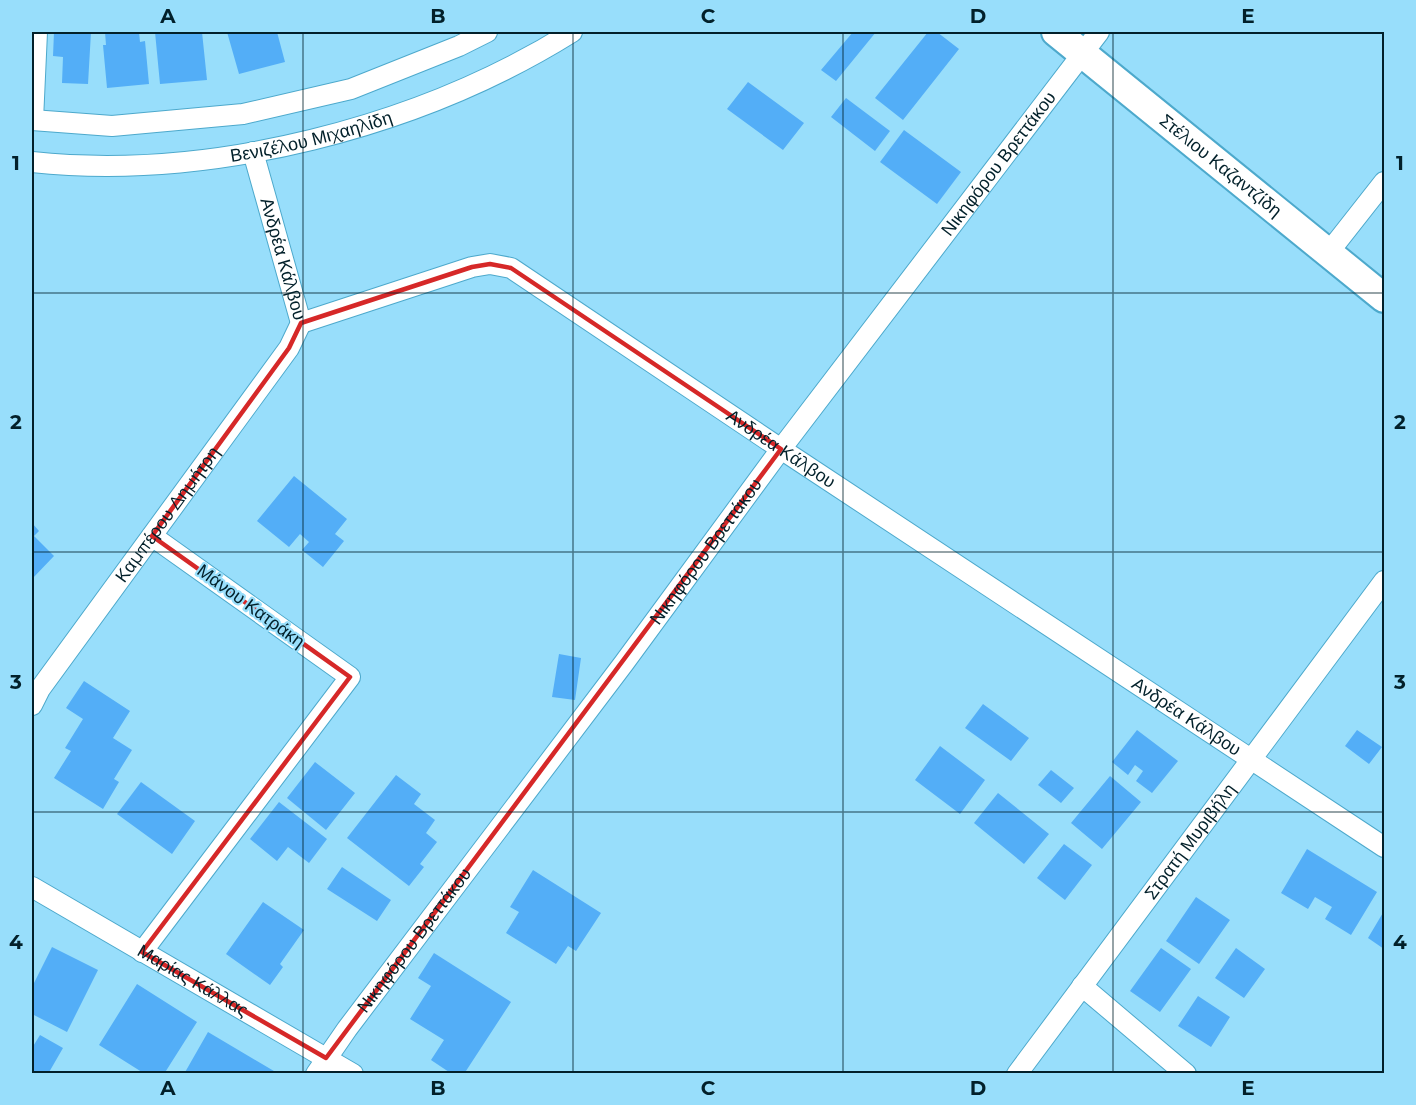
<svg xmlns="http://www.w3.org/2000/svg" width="1416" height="1105" viewBox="0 0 1416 1105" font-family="Montserrat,sans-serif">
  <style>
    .building { fill: #53aef7 }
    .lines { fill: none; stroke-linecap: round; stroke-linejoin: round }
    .street-casing { stroke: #4da9cc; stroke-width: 22 }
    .secondary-casing { stroke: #4da9cc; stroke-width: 32 }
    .street { stroke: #fff; stroke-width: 20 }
    .secondary { stroke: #fff; stroke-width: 28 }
    .marked { fill: none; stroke: #d62828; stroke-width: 4.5; stroke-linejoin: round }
    .grid { fill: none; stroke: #02202a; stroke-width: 1.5; stroke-opacity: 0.55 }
    .labels { text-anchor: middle; stroke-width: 4.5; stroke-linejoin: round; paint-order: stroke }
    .street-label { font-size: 18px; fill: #02202a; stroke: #98defb }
    .neatline { fill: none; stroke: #02202a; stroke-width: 2 }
    .grid-label { font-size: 20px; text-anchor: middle; font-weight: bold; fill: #02202a }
  </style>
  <rect width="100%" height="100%" fill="#98defb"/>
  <path class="building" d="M54,32H91L88,84L62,83L63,57L53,56Z
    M105,32H139L140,42L145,41L149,84L107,88L103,45H106Z
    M155,32H202L207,80L160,84Z
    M227,32H277L285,62L239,74Z
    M853,32H876L836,81L821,70Z
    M928,32H937L959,49L903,120L875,98Z
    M748,82L804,123L783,150L727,109Z
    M846,98L890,131L875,151L831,117Z
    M904,130L961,172L937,204L880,162Z
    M294,476L347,519L335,534L344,541L323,567L302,550L309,542L300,534L289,547L257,521Z
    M32,523L39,531L34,536L54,556L32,579Z
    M559,654L581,658L575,700L552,697Z
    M84,681L130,711L113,738L132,750L114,779L119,782L103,809L54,778L71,751L65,748L83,719L66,708Z
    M983,704L1029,738L1011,761L965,728Z
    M1137,730L1178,761L1152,793L1136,781L1143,771L1135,765L1128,775L1112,762Z
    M1357,730L1382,747L1369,764L1345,746Z
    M940,746L985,780L960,814L915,780Z
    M315,762L355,793L326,830L287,798Z
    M1051,770L1074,788L1061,803L1038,785Z
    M396,775L421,794L414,804L435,820L426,833L437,842L420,864L424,867L409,886L347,838Z
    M1110,776L1141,802L1102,849L1071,823Z
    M141,782L195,821L172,854L117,814Z
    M998,793L1049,834L1024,864L974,823Z
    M279,802L327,839L309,863L288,847L277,861L250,839Z
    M1064,844L1092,865L1065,900L1037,878Z
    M1307,849L1377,892L1351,935L1325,919L1332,907L1315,897L1308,909L1281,893Z
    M342,867L391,900L377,921L327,889Z
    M533,870L601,913L576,951L568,946L556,964L506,933L519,912L510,907Z
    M1196,897L1230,920L1199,964L1166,941Z
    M263,902L304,930L280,964L283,967L270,985L226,954Z
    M1384,911V949L1368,938Z
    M52,947L98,970L67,1032L32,1014V987Z
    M1161,948L1191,969L1160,1012L1130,991Z
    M1236,948L1265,969L1244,998L1215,978Z
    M434,953L511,1002L464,1074H452L431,1060L444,1040L410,1019L431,986L418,978Z
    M137,984L197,1022L164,1074H145L99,1045Z
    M1198,996L1230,1017L1211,1047L1178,1026Z
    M208,1032L279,1074H184Z
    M40,1035L63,1048L48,1074H32V1048Z"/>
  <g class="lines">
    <defs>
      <g id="street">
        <path d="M32,120L112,126L243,114L351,89L459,46L487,32"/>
        <path d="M33,120L37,32"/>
        <path id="s1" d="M253,152L301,323L472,267L490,264L511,268L781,449L1384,847"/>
        <path id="s2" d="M32,162C211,181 420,127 572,32"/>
        <path d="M1329,252L1384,182"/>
        <path id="s3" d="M32,705L40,689L289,348L301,323"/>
        <path id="s4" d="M32,887L353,1074"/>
        <path d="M142,952L350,677L152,536"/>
        <path d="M1082,986L1186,1074"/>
        <path id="s5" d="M316,1074L347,1029L624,663L781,449L1099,32"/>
        <path id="s6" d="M1017,1074L1384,581"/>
      </g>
      <g id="secondary">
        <path id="s7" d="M1056,32L1384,298"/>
      </g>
    </defs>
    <use href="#street" class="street-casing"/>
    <use href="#secondary" class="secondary-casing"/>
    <use href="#street" class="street"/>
    <use href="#secondary" class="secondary"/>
  </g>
  <path class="marked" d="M490,264L511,268L781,449L326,1058L142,952L350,677L152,536L289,348L301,323L472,267Z"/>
  <path class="grid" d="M303,32V1074M573,32V1074M843,32V1074M1113,32V1074M32,293H1384M32,552H1384M32,812H1384"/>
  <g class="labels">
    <g class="street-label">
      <text dy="6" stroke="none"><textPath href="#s2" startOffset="282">Βενιζέλου Μιχαηλίδη</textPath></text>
      <text dy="6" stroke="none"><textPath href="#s5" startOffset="1138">Νικηφόρου Βρεττάκου</textPath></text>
      <text dy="6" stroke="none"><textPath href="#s7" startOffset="212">Στέλιου Καζαντζίδη</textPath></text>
      <text dy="6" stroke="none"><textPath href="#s1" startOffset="111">Ανδρέα Κάλβου</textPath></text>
      <text dy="6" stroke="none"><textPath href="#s1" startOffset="722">Ανδρέα Κάλβου</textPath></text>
      <text dy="6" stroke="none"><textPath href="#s3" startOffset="234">Καμπέρου Δημήτρη</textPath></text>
      <text dy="6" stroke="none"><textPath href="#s5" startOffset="652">Νικηφόρου Βρεττάκου</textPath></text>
      <text transform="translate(251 606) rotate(36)" y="6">Μάνου Κατράκη</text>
      <text dy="6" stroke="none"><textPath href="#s1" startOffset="1208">Ανδρέα Κάλβου</textPath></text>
      <text dy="6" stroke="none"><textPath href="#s6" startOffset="290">Στρατή Μυριβήλη</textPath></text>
      <text dy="6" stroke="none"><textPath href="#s5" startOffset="166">Νικηφόρου Βρεττάκου</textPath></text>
      <text dy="6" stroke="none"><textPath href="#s4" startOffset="186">Μαρίας Κάλλας</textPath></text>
    </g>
  </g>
  <rect width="1416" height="1105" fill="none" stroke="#98defb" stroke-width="66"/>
  <rect x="33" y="33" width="1350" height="1039" class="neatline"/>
  <g class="grid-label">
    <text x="168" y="23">A</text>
    <text x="438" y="23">B</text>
    <text x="708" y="23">C</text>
    <text x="978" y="23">D</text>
    <text x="1248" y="23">E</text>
    <text x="16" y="170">1</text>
    <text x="1400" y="170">1</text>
    <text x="16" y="429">2</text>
    <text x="1400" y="429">2</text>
    <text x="16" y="689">3</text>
    <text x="1400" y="689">3</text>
    <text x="16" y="949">4</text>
    <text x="1400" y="949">4</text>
    <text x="168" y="1095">A</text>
    <text x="438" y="1095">B</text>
    <text x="708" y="1095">C</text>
    <text x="978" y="1095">D</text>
    <text x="1248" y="1095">E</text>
  </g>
</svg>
